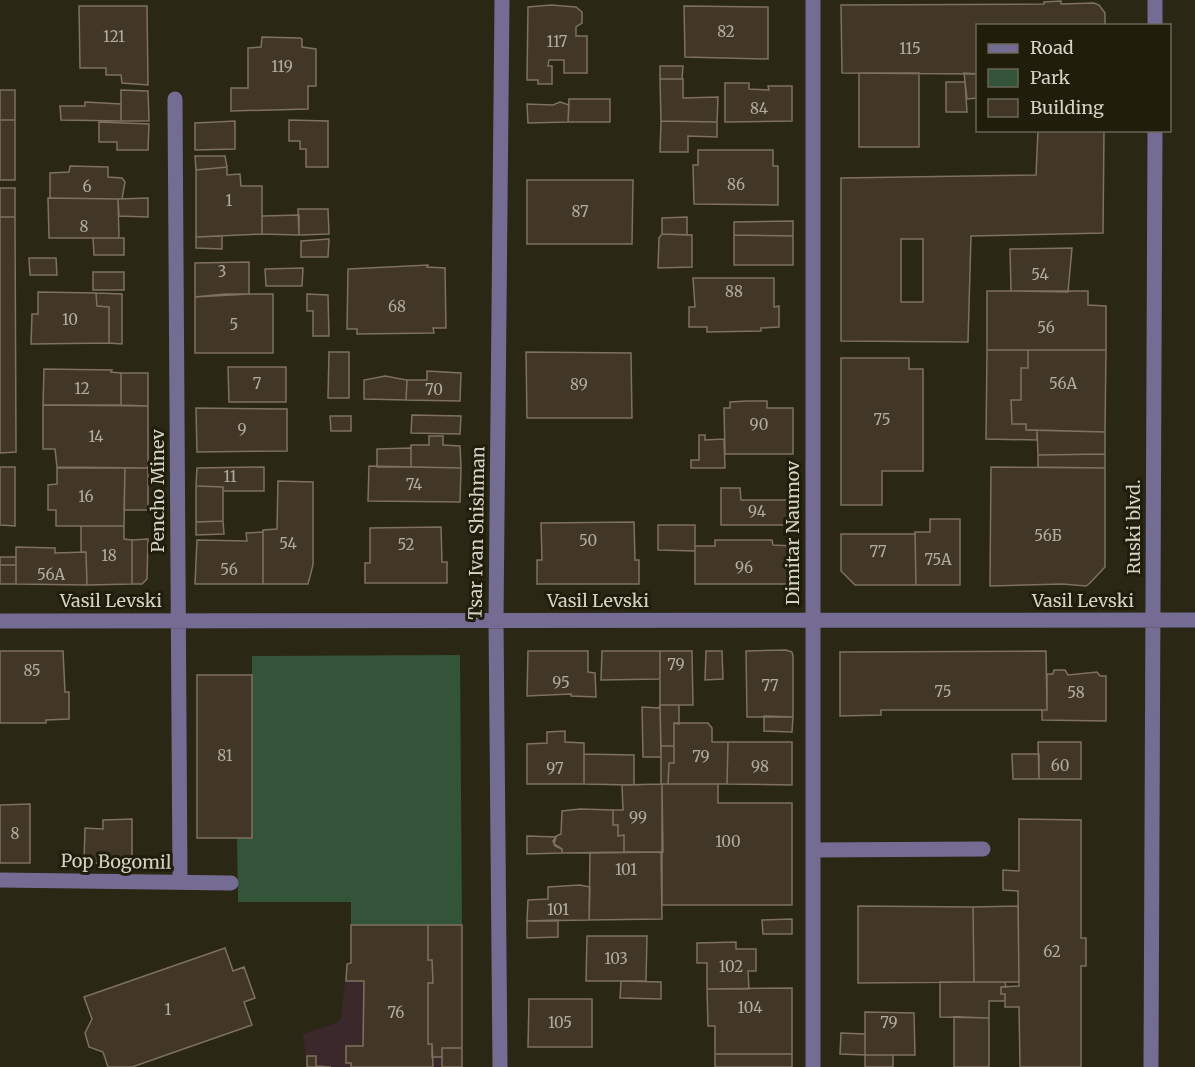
<svg xmlns="http://www.w3.org/2000/svg" width="1195" height="1067" viewBox="0 0 1195 1067" font-family="Merriweather,serif">
  <style>
    .education { fill: #3b282b }
    .green { fill: #34543a }
    .building { fill: #423626; stroke: #7f7160; stroke-width: 1.5; fill-rule: evenodd }
    .lines { fill: none; stroke-linecap: round; stroke-linejoin: round }
    .minor { stroke: #756c94; stroke-width: 15 }
    .labels { text-anchor: middle; stroke-width: 6; stroke-linejoin: round; paint-order: stroke }
    .number-label { font-size: 15px; fill: #b0aca0 }
    .street-label { font-size: 18px; fill: #d5d3c8; stroke: #201d0b }
  </style>
  <rect width="100%" height="100%" fill="#2a2714"/>
  <path class="education" d="M351,925H462V1067H307L303,1034L336,1023L341,1018L347,964H351Z"/>
  <path class="green" d="M460,655L462,925H351V902H238L237,838H252V656Z"/>
  <path class="building" d="M1061,1V4L1094,3L1099,5L1105,13V26H978V74L842,73L841,5L1044,4V2Z
    M551,5L576,7L582,12V23L576,27V36H587V73H564V60H549L548,66H552V84H538V80H527L528,7Z
    M79,6H147L148,85L122,83L121,75H106V68H80Z
    M684,6L768,7V59L685,57Z
    M262,37L300,38L302,39V47L316,49V86H308V109L231,111V88H248V48L261,47Z
    M660,66H683L682,79H660Z
    M859,73H919V147H859Z
    M964,73L978,74V98L967,99Z
    M660,79H683V98L718,97L717,122L661,121Z
    M946,82H965L967,112H946Z
    M725,83H749V89L769,90L768,86H792V121L725,122Z
    M0,90H15V120H0Z
    M121,90L148,91L149,121H121Z
    M569,99H610V122H568Z
    M85,102L121,104V121L61,120L60,106H85Z
    M560,102L569,105L568,122L528,123L527,104L553,105Z
    M0,120H15V180H0Z
    M289,120L328,121V167H306V149H300V141H289Z
    M235,121V149L195,150V123Z
    M661,121L717,122V137L688,136V152H660Z
    M99,122L149,124L148,150H117V142H99Z
    M1038,130H1104L1103,233L971,236L968,342L841,341V178L1036,175ZM901,239H923V302H901Z
    M698,150H773V166H778V205L694,204L693,165H698Z
    M195,156H225L227,167L196,170Z
    M70,166L108,167V177L122,178L125,182L122,199L50,198V173L69,172Z
    M227,167V175L240,174L241,186H262V234L196,237V170Z
    M527,180H633L632,244H527Z
    M0,188H15V217H0Z
    M48,198L118,199L119,238H49Z
    M148,198V217L119,216L118,199Z
    M298,209H328L329,234L299,235Z
    M299,215V235L262,234V216Z
    M0,217H15L16,452L0,453Z
    M687,217V235L662,234V218Z
    M793,221V236L734,235V222Z
    M662,234L692,235V267L658,268L659,238Z
    M734,235L793,236V265H734Z
    M222,236V249L196,248V237Z
    M93,238H124V255H94Z
    M329,239L328,257H301V241Z
    M1072,248L1068,292L1011,291L1010,249Z
    M29,258H56L57,275H30Z
    M249,262V294L195,297V263Z
    M428,265L427,267L445,268L446,328H433L434,333L357,334V329H347L348,269Z
    M303,268L302,286H266L265,269Z
    M93,272H124V290H93Z
    M693,278H774V307L779,306V327L761,328V331L707,332V327H689V307H695Z
    M987,291H1088V305L1106,306V350H987Z
    M38,292L96,293L97,306L109,307V343L31,344L32,314H38Z
    M96,293L122,294V344L109,343V307L97,306Z
    M225,294H273V353H195V297Z
    M307,294L328,295L329,336H313V311H307Z
    M987,350H1028V368H1021V400H1011L1012,424H1026V430H1037V440L986,439Z
    M1028,350H1106L1105,432L1026,430V424H1012L1011,400H1021V368H1028Z
    M329,352H349V398H328Z
    M526,352L631,353L632,418H527Z
    M841,358H909V369H923V471H882V505H841Z
    M228,367H286V402H229Z
    M44,369L112,370L111,372L121,373V405H43Z
    M427,371L461,373L460,401L406,400L407,380H427Z
    M121,373H148V406L121,405Z
    M385,376L407,380L406,400L364,399V380Z
    M747,401H767V408H793V454H725L724,408H730V402Z
    M43,405L148,406V468L57,467L55,449H43Z
    M196,408L287,409V451L197,452Z
    M412,415L461,416L460,434L411,433Z
    M330,416H351V431H331Z
    M1037,430L1105,432V454L1038,455Z
    M699,435H705V440L724,439L725,468H691V460H699Z
    M429,436H443V445L460,446L461,468L411,467V445H429Z
    M411,448V467H377V449Z
    M1105,454V468L1038,467V455Z
    M369,466L461,468L460,502L368,501Z
    M0,467H15V526L0,525Z
    M264,467V491H223V487L196,486L197,468Z
    M991,467L1105,468V567L1090,583L1086,586L1062,584L990,586Z
    M57,468H125L124,526H56V510H48V485L57,484Z
    M125,468H148V510H124Z
    M278,481L313,482V565L308,584H263V530L277,529Z
    M196,486L223,487V521L196,522Z
    M721,488H740L741,500H793L792,525H721Z
    M930,519H960V585H916L915,532H930Z
    M223,521L224,534L196,535V522Z
    M634,522L635,560H639V584H537V560H542L541,523Z
    M658,525H695V551L658,550Z
    M81,526H124V539L132,540V584L87,585L86,552H81Z
    M441,527L442,562H447V583H365V563H370V528Z
    M263,532V584H195L197,540L247,541L246,533Z
    M841,534H915L916,585H855L841,571Z
    M148,539L147,579L142,584H132V540Z
    M715,540H772L773,545L793,546V584H695V546H715Z
    M16,547L55,548V553L86,552L87,585L16,584Z
    M0,557H16V565H0Z
    M0,565H16V584H0Z
    M786,650L792,652L793,656V717H747L746,651Z
    M0,651H63L65,692H69V719L46,720V723H0Z
    M528,651H588V672L595,673L596,697L571,696V694L527,696Z
    M602,651H660V679L601,680Z
    M660,651H692L693,705H660Z
    M706,651H722L723,679L705,680Z
    M1046,651L1047,710H881V715L840,716V652Z
    M1054,670H1065L1068,675L1097,672L1100,676H1106V721L1042,720V710H1047V674H1053Z
    M197,675H252V838H197Z
    M660,705L661,757H643L642,707L659,708Z
    M660,705H679V724L674,723V746H661Z
    M764,716L793,717L792,732L764,731Z
    M674,723H708L712,728V742H728L727,784H668L669,763H674Z
    M565,731V742L584,743V784H527V744L547,743V732Z
    M728,742H792V785L727,784Z
    M1038,742H1081V779H1039Z
    M661,746H674V763H669L668,784H661Z
    M584,754L634,755V785L584,784Z
    M1012,754H1039V779H1013Z
    M662,784H718V803H792V905H662Z
    M662,784L663,852H624V835L618,836V825H613V810H623L622,785Z
    M30,804V863H0V805Z
    M580,809L613,810V825H618V836L624,835V852L562,853V849L555,846L553,841L556,836L561,834L562,811Z
    M132,819V863H84L85,828L103,829V820Z
    M1019,819L1081,820V938H1086V966H1081V1067H1020L1019,1007H1005V994H1001V987L1019,986L1018,891L1003,890V870L1019,871Z
    M527,836L556,837L554,844L562,849V853L527,854Z
    M661,852L662,919L589,920L590,853Z
    M580,885L590,887L589,920L527,921L528,900L548,899V887Z
    M858,906L973,907L974,982L858,983Z
    M1018,906L1019,982H974L973,907Z
    M792,919V934H763L762,920Z
    M558,920V937L527,938V921Z
    M351,925H428V960H432L433,983H428V1044H432L433,1067H351V1063H346V1046H363L364,981H346L347,964L351,963Z
    M428,925H462V1048H442V1057H432V1044H428V983H433L432,960H428Z
    M587,936H647L646,981H586Z
    M736,942V949H756V971H748L749,989H707V963H697V943Z
    M225,948L233,971L244,967L255,998L244,1002L252,1025L132,1067H108L103,1052L89,1047L85,1033L92,1019L84,997Z
    M621,981L661,982V999L620,998Z
    M940,982H1005L1006,987H1001V994H1005V1001H989V1018L940,1017Z
    M792,988V1054H715V1026H708L707,989Z
    M529,999H592V1047H528Z
    M865,1012L914,1013L915,1055H865Z
    M954,1017L989,1018V1067H954Z
    M841,1033L865,1034V1055L840,1054Z
    M442,1048H462V1067H442Z
    M715,1054H792V1067H715Z
    M865,1055H893V1067H865Z
    M307,1056H316V1066L331,1067H307Z"/>
  <g class="lines">
    <path class="minor" d="M1155,26V0
      M175,99L180,882
      M0,621L1195,620
      M813,850L983,849
      M0,880L231,883
      M500,1067L496,620L502,0
      M813,1067V0
      M1151,1067L1155,130"/>
  </g>
  <g class="labels">
    <g class="number-label">
      <text x="726" y="37">82</text>
      <text x="114" y="42">121</text>
      <text x="557" y="47">117</text>
      <text x="910" y="54">115</text>
      <text x="282" y="72">119</text>
      <text x="759" y="114">84</text>
      <text x="736" y="190">86</text>
      <text x="87" y="192">6</text>
      <text x="229" y="206">1</text>
      <text x="580" y="217">87</text>
      <text x="84" y="232">8</text>
      <text x="222" y="277">3</text>
      <text x="1040" y="280">54</text>
      <text x="734" y="297">88</text>
      <text x="397" y="312">68</text>
      <text x="70" y="325">10</text>
      <text x="234" y="330">5</text>
      <text x="1046" y="333">56</text>
      <text x="257" y="389">7</text>
      <text x="1063" y="389">56А</text>
      <text x="579" y="390">89</text>
      <text x="82" y="394">12</text>
      <text x="434" y="395">70</text>
      <text x="882" y="425">75</text>
      <text x="759" y="430">90</text>
      <text x="242" y="435">9</text>
      <text x="96" y="442">14</text>
      <text x="230" y="482">11</text>
      <text x="414" y="490">74</text>
      <text x="86" y="502">16</text>
      <text x="757" y="517">94</text>
      <text x="1048" y="541">56Б</text>
      <text x="588" y="546">50</text>
      <text x="288" y="549">54</text>
      <text x="406" y="550">52</text>
      <text x="878" y="557">77</text>
      <text x="109" y="561">18</text>
      <text x="938" y="565">75А</text>
      <text x="744" y="573">96</text>
      <text x="229" y="575">56</text>
      <text x="51" y="580">56A</text>
      <text x="676" y="670">79</text>
      <text x="32" y="676">85</text>
      <text x="561" y="688">95</text>
      <text x="770" y="691">77</text>
      <text x="943" y="697">75</text>
      <text x="1076" y="698">58</text>
      <text x="225" y="761">81</text>
      <text x="701" y="762">79</text>
      <text x="1060" y="771">60</text>
      <text x="760" y="772">98</text>
      <text x="555" y="774">97</text>
      <text x="638" y="823">99</text>
      <text x="15" y="839">8</text>
      <text x="728" y="847">100</text>
      <text x="626" y="875">101</text>
      <text x="558" y="915">101</text>
      <text x="1052" y="957">62</text>
      <text x="616" y="964">103</text>
      <text x="731" y="972">102</text>
      <text x="750" y="1013">104</text>
      <text x="168" y="1015">1</text>
      <text x="396" y="1018">76</text>
      <text x="560" y="1028">105</text>
      <text x="889" y="1028">79</text>
    </g>
    <g class="street-label">
      <text transform="translate(158 491) rotate(-90)" y="6">Pencho Minev</text>
      <text transform="translate(1134 527) rotate(-90)" y="6">Ruski blvd.</text>
      <text transform="translate(477 533) rotate(-89)" y="6">Tsar Ivan Shishman</text>
      <text transform="translate(793 533) rotate(-90)" y="6">Dimitar Naumov</text>
      <text x="111" y="607">Vasil Levski</text>
      <text x="598" y="607">Vasil Levski</text>
      <text x="1083" y="607">Vasil Levski</text>
      <text transform="translate(116 862) rotate(1)" y="6">Pop Bogomil</text>
    </g>
  </g>
  <rect x="976" y="24" width="195" height="108" fill="#201d0b" stroke="#686657" stroke-width="1.5"/>
  <rect x="988" y="44" width="30" height="9" fill="#756c94" stroke="#686657" stroke-width="1.5"/>
  <text x="1030" y="54" font-size="18" fill="#d5d3c8">Road</text>
  <rect x="988" y="69" width="30" height="18" fill="#34543a" stroke="#686657" stroke-width="1.5"/>
  <text x="1030" y="84" font-size="18" fill="#d5d3c8">Park</text>
  <rect x="988" y="99" width="30" height="18" fill="#423626" stroke="#686657" stroke-width="1.5"/>
  <text x="1030" y="114" font-size="18" fill="#d5d3c8">Building</text>
</svg>
